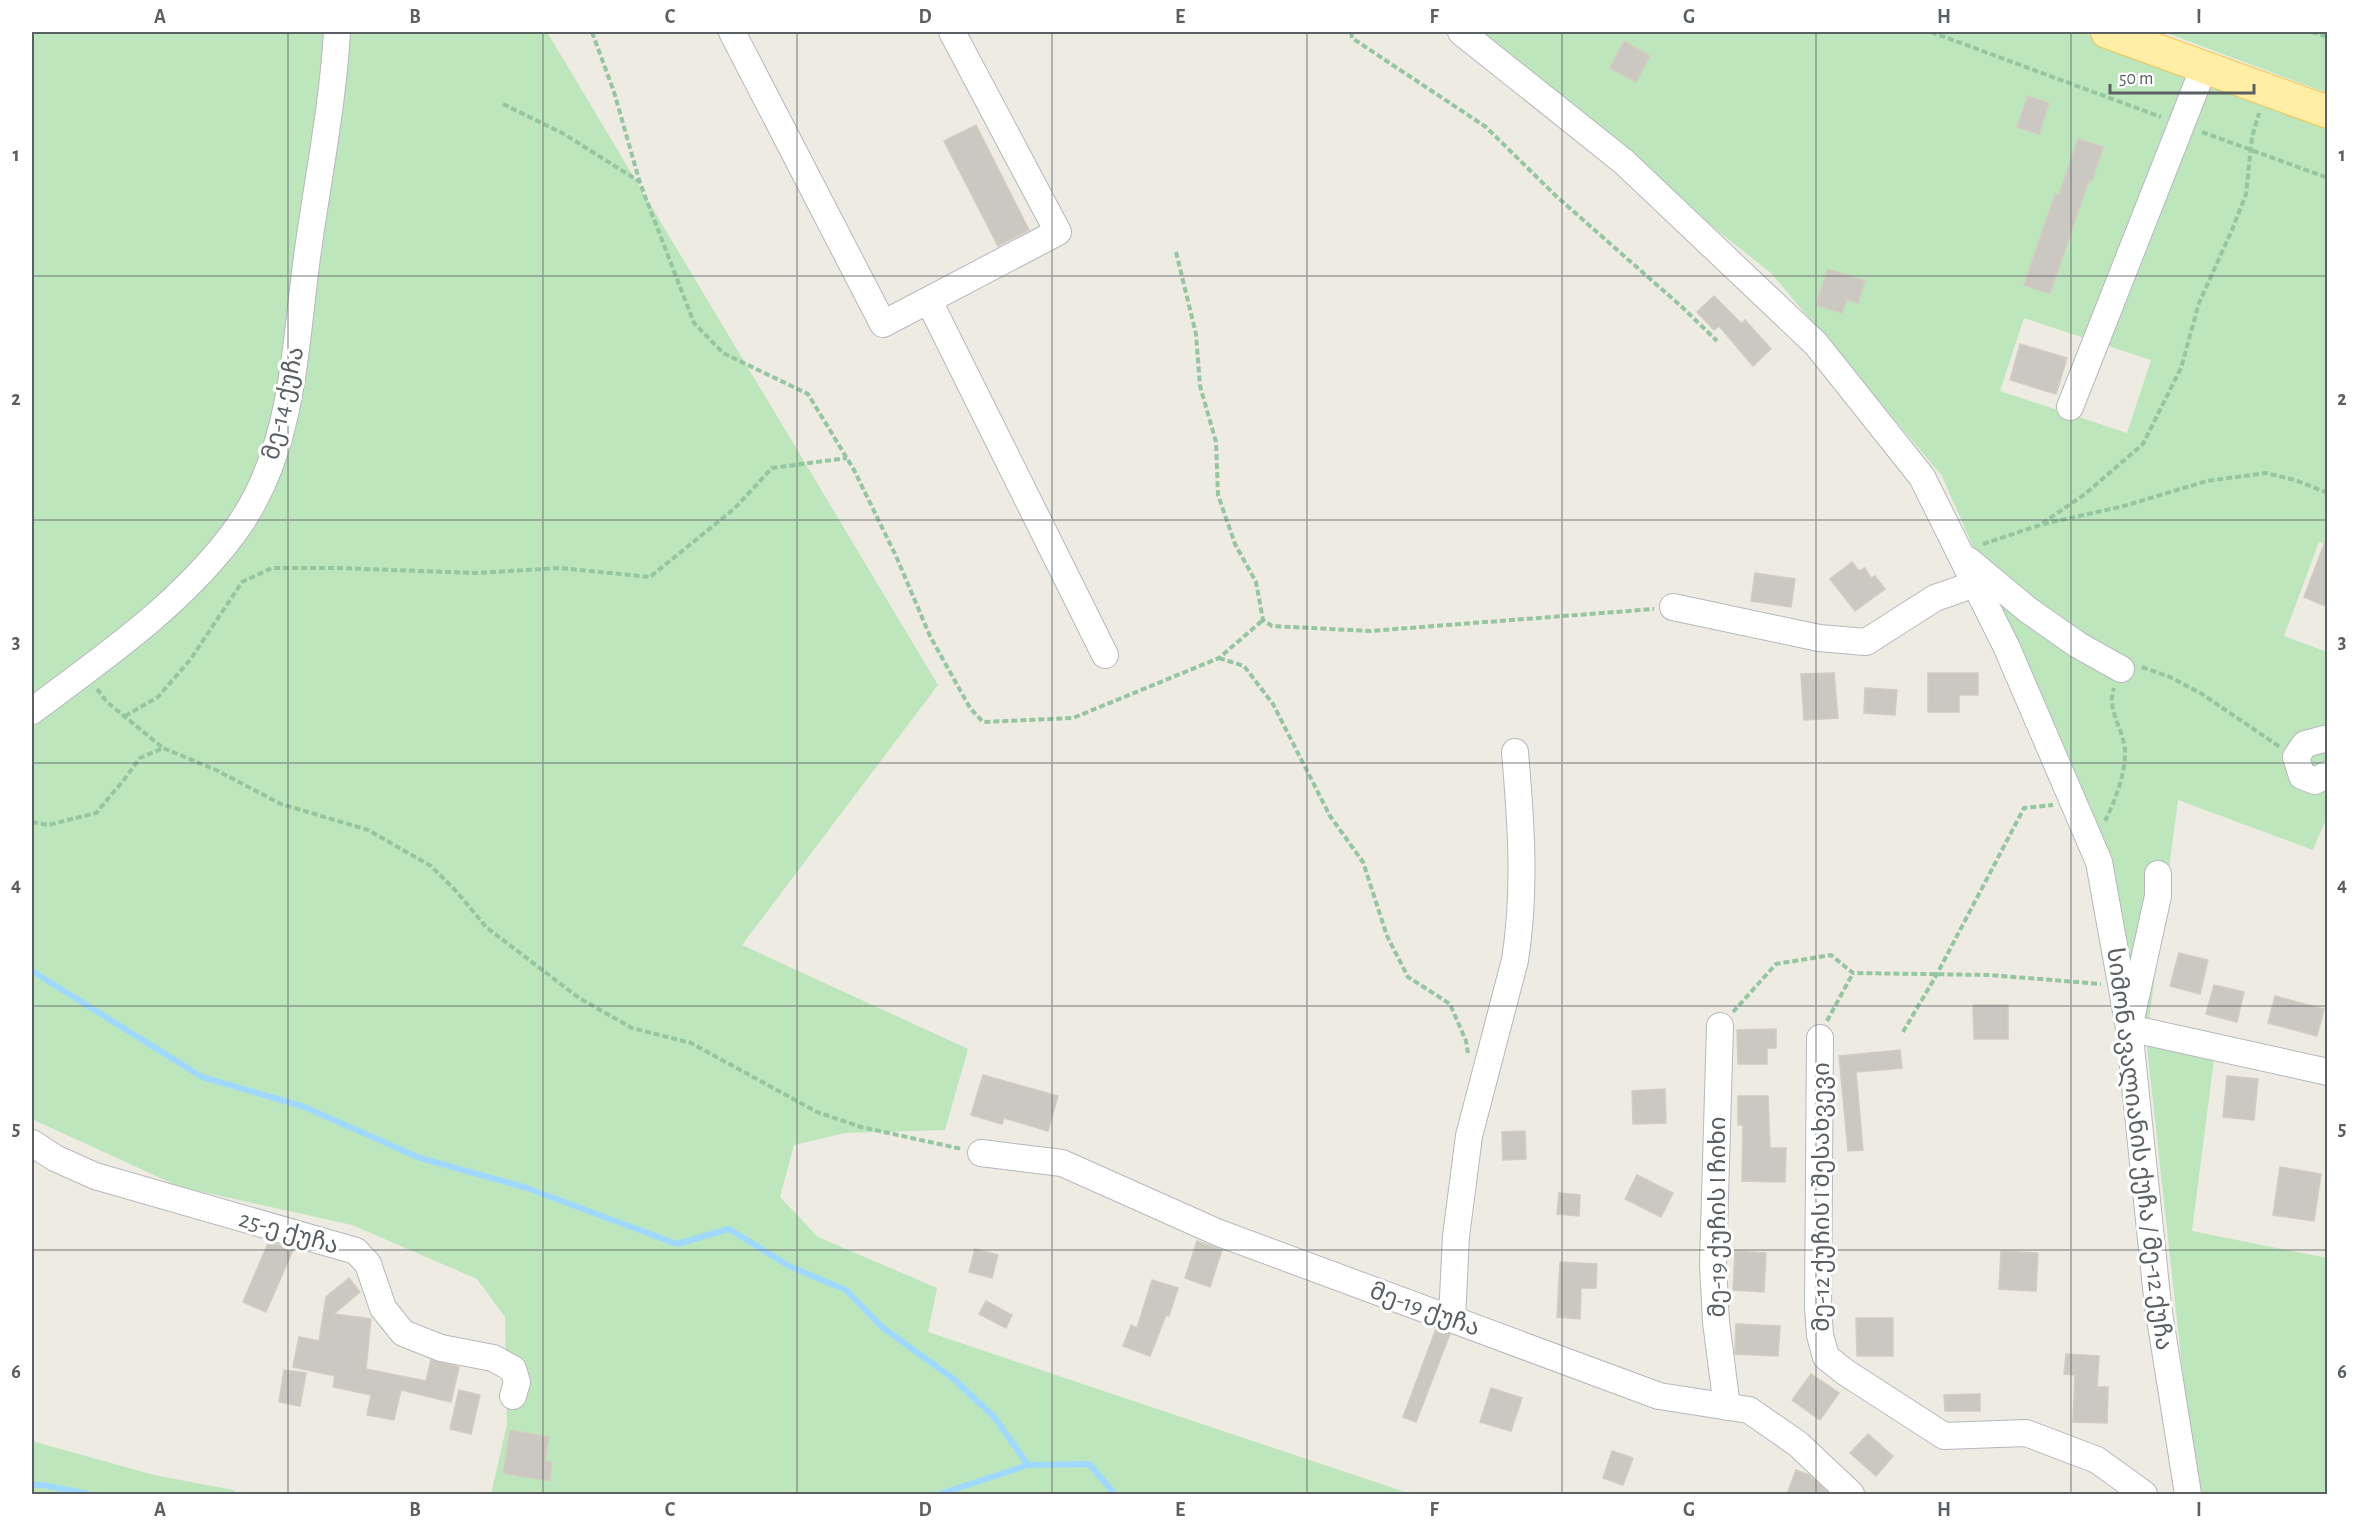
<svg xmlns="http://www.w3.org/2000/svg" width="2359" height="1526" viewBox="0 0 2359 1526" font-family="'Alegreya Sans','Noto Sans Georgian',sans-serif">
  <style>
    .green { fill: #bee6bd; fill-rule: evenodd }
    .lines { fill: none; stroke-linecap: round; stroke-linejoin: round }
    .stream { stroke: #a0d9ff; stroke-width: 6 }
    .building { fill: #cbc7c1; stroke: #d3ccc0; stroke-width: 1.5 }
    .minor-casing { stroke: #b5b8bd; stroke-width: 28 }
    .major-casing { stroke: #f6c353; stroke-width: 34 }
    .path { stroke: #95c5a1; stroke-width: 4; stroke-dasharray: 6 3; stroke-linecap: butt }
    .minor { stroke: #fff; stroke-width: 26 }
    .major { stroke: #ffeea5; stroke-width: 32 }
    .grid { fill: none; stroke: #5a5f63; stroke-width: 1.5; stroke-opacity: 0.55 }
    .labels { text-anchor: middle; stroke-width: 6; stroke-linejoin: round; paint-order: stroke }
    .street-label { font-size: 24px; fill: #5a5f63; stroke: #fff }
    .neatline { fill: none; stroke: #5a5f63; stroke-width: 2 }
    .grid-label { font-size: 20px; text-anchor: middle; font-weight: bold; fill: #5a5f63 }
  </style>
  <rect width="100%" height="100%" fill="#eeebe2"/>
  <path class="green" d="M32,32H547L938,685L742,945L968,1049L945,1130L845,1133L794,1145L780,1197L818,1237L937,1288L928,1332L1411,1494H491L507,1424L505,1317L477,1279L352,1225L180,1187L32,1119Z
    M1467,32H2082L2327,120V545L2319,542L2284,636L2327,652V817L2313,850L2178,800L2149,1021L2214,1059L2192,1231L2327,1258V1494H2196L2145,1029L2112,864L1942,476L1771,273ZM2024,318L2151,360L2127,433L2000,391Z
    M2164,32H2327V93Z
    M32,1441L154,1475L233,1490L238,1494H32Z"/>
  <g class="lines">
    <path class="stream" d="M32,971L202,1077L302,1106L420,1158L524,1187L677,1244L729,1229L789,1266L846,1290L882,1327L955,1380L995,1418L1028,1465
      M32,1485H43L88,1494
      M940,1494L1028,1465L1089,1464L1115,1494"/>
  </g>
  <path class="building" d="M1624,41L1650,56L1636,82L1610,68Z
    M2028,96L2049,103L2039,134L2017,127Z
    M976,125L1029,230L998,246L944,141Z
    M2078,139L2103,147L2092,181L2089,180L2050,294L2024,285L2055,194L2059,195Z
    M1828,269L1865,281L1858,303L1847,299L1842,313L1816,305Z
    M1714,296L1742,324L1745,320L1771,349L1753,366L1719,326L1714,330L1697,312Z
    M2020,344L2067,358L2056,394L2010,380Z
    M2326,539L2328,540V607L2304,597Z
    M1852,562L1859,571L1865,568L1871,578L1875,576L1885,589L1855,611L1830,579Z
    M1755,573L1795,579L1791,607L1751,601Z
    M1834,673L1838,718L1804,720L1801,674Z
    M1928,673H1978V695H1959V712H1928Z
    M1865,688L1897,690L1895,715L1864,713Z
    M2179,953L2208,960L2200,994L2170,986Z
    M2214,985L2244,992L2237,1022L2206,1014Z
    M2275,996L2324,1009L2317,1036L2268,1023Z
    M1973,1005H2008V1039H1974Z
    M1776,1029V1048H1767V1064H1738L1737,1030Z
    M1900,1050L1902,1068L1856,1072L1863,1150L1848,1151L1839,1056Z
    M983,1075L1058,1096L1048,1131L1004,1118L1002,1124L971,1115Z
    M2227,1076L2258,1079L2254,1120L2223,1117Z
    M1665,1089L1666,1123L1633,1124L1632,1091Z
    M1738,1096H1768L1770,1148H1786L1785,1182L1742,1181L1743,1125H1738Z
    M1525,1131L1526,1159L1503,1160L1502,1132Z
    M2280,1167L2321,1174L2314,1221L2273,1215Z
    M1637,1175L1673,1193L1661,1217L1625,1199Z
    M1559,1193L1580,1195L1579,1216L1557,1214Z
    M269,1241L293,1250L266,1312L243,1302Z
    M1197,1241L1222,1250L1210,1287L1185,1278Z
    M975,1249L998,1255L992,1278L969,1272Z
    M1735,1251L1766,1253L1764,1292L1733,1290Z
    M2001,1251L2038,1253L2036,1291L1999,1289Z
    M1560,1262L1597,1264L1596,1288H1581L1580,1319L1557,1317Z
    M349,1278L360,1292L334,1314L371,1319L366,1369L426,1381L431,1360L459,1367L451,1402L401,1390L394,1420L367,1415L371,1395L333,1387L335,1376L293,1367L299,1337L319,1341L326,1297Z
    M1152,1280L1178,1288L1169,1316L1166,1315L1150,1356L1123,1346L1131,1325L1137,1328Z
    M986,1301L1012,1315L1006,1328L979,1314Z
    M1856,1318H1893V1356H1857Z
    M1736,1324L1780,1326L1778,1356L1735,1354Z
    M1436,1329L1450,1334L1416,1422L1403,1417Z
    M2066,1354L2099,1356L2097,1387H2108L2107,1423L2073,1422L2075,1375L2064,1374Z
    M284,1370L306,1373L300,1406L279,1402Z
    M1811,1374L1839,1393L1820,1420L1792,1400Z
    M1491,1388L1522,1398L1511,1431L1480,1422Z
    M459,1390L480,1395L471,1434L450,1429Z
    M1980,1394V1411H1945L1944,1395Z
    M510,1430L549,1437L545,1461L552,1463L549,1481L503,1473Z
    M1868,1434L1893,1456L1876,1476L1850,1453Z
    M1612,1451L1633,1458L1623,1485L1603,1478Z
    M1796,1470L1809,1475L1830,1494H1787Z"/>
  <g class="lines">
    <defs>
      <path id="minor" d="M732,32L883,324L1058,232L952,32
        M1461,32L1624,162L1816,344L1922,477L2007,648L2099,862L2129,1028L2158,1306L2188,1494
        M929,301L1105,655
        M2070,407L2204,67
        M1968,560L2028,610L2078,645L2121,669
        M1673,607L1819,638L1866,642L1935,598L1975,584
        M32,711C103,658 179,606 233,534C296,450 294,343 309,243C319,173 333,102 337,32
        M2328,738L2305,744L2296,757L2302,776L2315,781L2328,774
        M2158,874V896L2129,1028L2328,1072
        M1720,1026L1713,1264L1716,1322L1727,1407
        M1820,1038L1818,1307L1820,1335L1826,1357L1845,1372L1944,1436L2026,1433L2097,1460L2144,1494
        M32,1143L55,1158L95,1176L356,1251L368,1264L383,1308L403,1333L441,1348L493,1358L513,1369L517,1382L513,1396
        M981,1153L1062,1163L1219,1233L1659,1396L1749,1410L1798,1444L1851,1494
        M1452,1319L1456,1236L1469,1136L1515,960C1526,891 1521,822 1515,752"/>
      <path id="major" d="M2107,32L2328,112"/>
    </defs>
    <use href="#minor" class="minor-casing"/>
    <use href="#major" class="major-casing"/>
    <path class="path" d="M592,32L614,92L640,183L694,323L723,353L808,394L854,470L896,556L930,636L970,708L983,722L1073,718L1219,658L1263,620
      M1351,32L1352,38L1486,127L1556,196L1682,307L1717,341
      M1931,32L2161,117
      M2312,32L2328,37
      M503,104L564,134L640,182
      M2202,132L2328,178
      M1176,252L1196,334L1200,386L1216,442L1218,495L1235,544L1256,582L1263,620L1272,626L1370,631L1654,609
      M2043,524L2124,506L2207,481L2266,473L2295,480L2328,493
      M1983,544L2040,525L2085,494L2143,444L2181,368L2199,303L2232,230L2246,194L2252,137L2259,113
      M1219,658L1244,666L1273,704L1330,816L1363,862L1387,936L1408,977L1450,1004L1466,1041L1468,1053
      M2142,667L2170,677L2202,694L2280,747
      M97,689L107,702L163,748
      M125,716L158,697L190,660L242,582L272,568H337L476,573L560,568L650,577L734,509L772,468L847,458
      M2105,821C2115,801 2126,773 2125,750C2123,728 2106,709 2114,688
      M32,822L48,825L96,813L123,781L140,758L163,748L216,770L281,804L368,830L431,866L457,892L486,927L579,998L632,1028L691,1043L817,1112L861,1127L962,1149
      M1733,1012L1776,964L1831,955L1853,973L1990,975L2101,984
      M1827,1021L1853,973
      M1903,1032L1937,974L2024,808L2053,805"/>
    <use href="#minor" class="minor"/>
    <use href="#major" class="major"/>
  </g>
  <path class="grid" d="M288,32V1494M543,32V1494M797,32V1494M1052,32V1494M1307,32V1494M1562,32V1494M1816,32V1494M2071,32V1494M32,276H2328M32,520H2328M32,763H2328M32,1006H2328M32,1250H2328"/>
  <g class="labels">
    <g class="street-label">
      <text transform="translate(283 403) rotate(-77)" y="8">მე-14 ქუჩა</text>
      <text transform="translate(2140 1149) rotate(83)" y="8">სიმონ ავალიანის ქუჩა / მე-12 ქუჩა</text>
      <text transform="translate(1821 1197) rotate(-90)" y="8">მე-12 ქუჩის I შესახვევი</text>
      <text transform="translate(1717 1217) rotate(-90)" y="8">მე-19 ქუჩის I ჩიხი</text>
      <text transform="translate(289 1232) rotate(16)" y="8">25-ე ქუჩა</text>
      <text transform="translate(1425 1309) rotate(20)" y="8">მე-19 ქუჩა</text>
    </g>
  </g>
  <rect width="2359" height="1526" fill="none" stroke="#ffffff" stroke-width="66"/>
  <path d="M2110 84v9h144v-9" fill="none" stroke="#5a5f63" stroke-width="3"/>
  <text x="2119" y="84" font-size="18" fill="#5a5f63" stroke="#ffffff" stroke-width="4.5" paint-order="stroke">50 m</text>
  <rect x="33" y="33" width="2293" height="1460" class="neatline"/>
  <g class="grid-label">
    <text x="160" y="23">A</text>
    <text x="415" y="23">B</text>
    <text x="670" y="23">C</text>
    <text x="925" y="23">D</text>
    <text x="1180" y="23">E</text>
    <text x="1434" y="23">F</text>
    <text x="1689" y="23">G</text>
    <text x="1944" y="23">H</text>
    <text x="2199" y="23">I</text>
    <text x="16" y="161">1</text>
    <text x="2342" y="161">1</text>
    <text x="16" y="405">2</text>
    <text x="2342" y="405">2</text>
    <text x="16" y="648">3</text>
    <text x="2342" y="648">3</text>
    <text x="16" y="891">4</text>
    <text x="2342" y="891">4</text>
    <text x="16" y="1135">5</text>
    <text x="2342" y="1135">5</text>
    <text x="16" y="1378">6</text>
    <text x="2342" y="1378">6</text>
    <text x="160" y="1516">A</text>
    <text x="415" y="1516">B</text>
    <text x="670" y="1516">C</text>
    <text x="925" y="1516">D</text>
    <text x="1180" y="1516">E</text>
    <text x="1434" y="1516">F</text>
    <text x="1689" y="1516">G</text>
    <text x="1944" y="1516">H</text>
    <text x="2199" y="1516">I</text>
  </g>
</svg>
